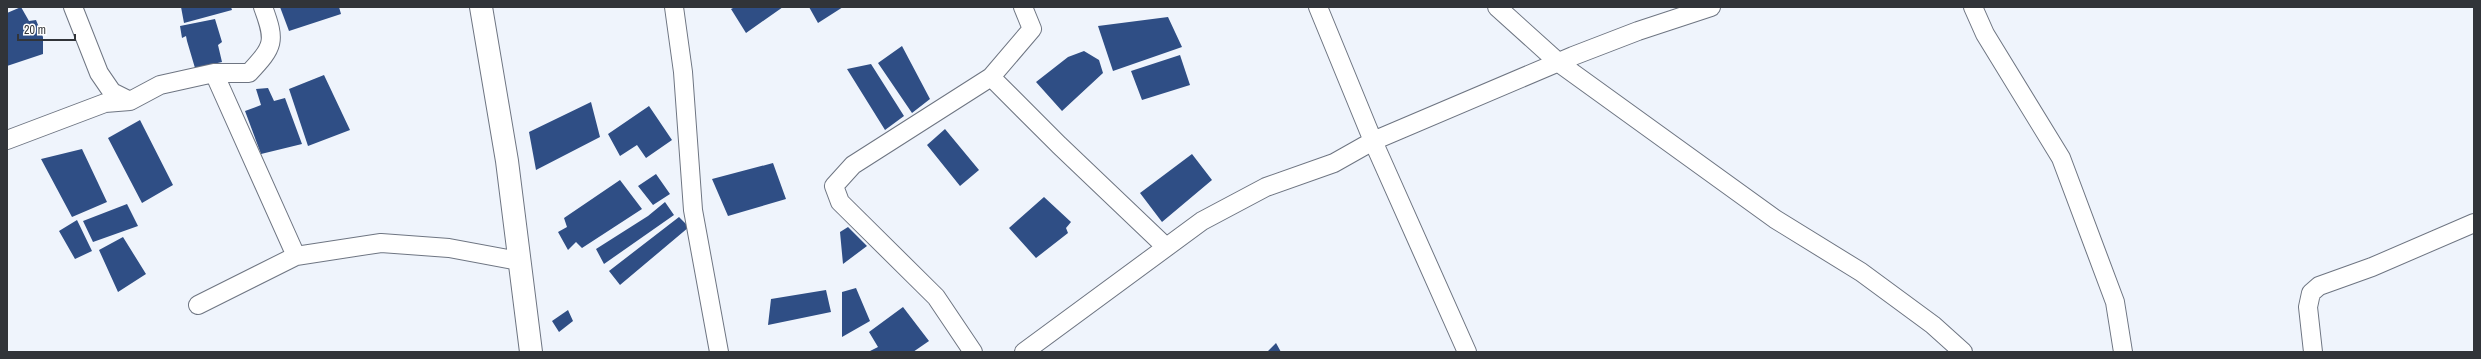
<svg xmlns="http://www.w3.org/2000/svg" width="2481" height="359" viewBox="0 0 2481 359" font-family="'Archivo Narrow',sans-serif">
  <style>
    .building { fill: #2f4e85 }
    .lines { fill: none; stroke-linecap: round; stroke-linejoin: round }
    .street-casing { stroke: #6e7582; stroke-width: 20 }
    .secondary-casing { stroke: #6e7582; stroke-width: 24 }
    .street { stroke: #fff; stroke-width: 18 }
    .secondary { stroke: #fff; stroke-width: 22 }
  </style>
  <rect width="100%" height="100%" fill="#eff4fc"/>
  <path class="building" d="M21,7L29,21L36,20L43,37V54L7,66V13Z
    M181,7H231L232,10L184,23Z
    M280,7H339L341,14L289,31Z
    M735,7H783L746,33L731,9Z
    M809,7H843L818,23Z
    M1168,17L1182,47L1113,71L1098,26Z
    M215,19L222,42L218,45L222,62L195,68L187,41L186,36L182,38L180,26Z
    M902,46L930,99L912,113L878,63Z
    M1084,51L1099,60L1103,73L1062,111L1036,82L1068,57Z
    M1180,55L1190,85L1142,100L1131,71Z
    M871,64L904,116L885,130L847,69Z
    M324,75L350,130L308,146L289,89Z
    M268,88L274,101L285,98L302,144L261,154L245,111L261,105L256,89Z
    M591,102L600,137L536,170L529,132Z
    M649,106L672,140L646,158L637,145L620,156L608,134Z
    M140,120L173,185L142,203L108,138Z
    M945,129L979,170L960,186L927,145Z
    M82,149L107,202L72,217L41,159Z
    M1192,154L1212,180L1162,222L1140,193Z
    M773,163L786,199L728,216L712,179Z
    M656,174L670,194L653,205L638,186Z
    M620,180L642,209L582,248L576,242L568,250L558,232L567,227L564,218Z
    M1044,197L1071,222L1066,228L1068,233L1036,258L1009,228Z
    M665,202L674,215L604,264L596,249L648,216Z
    M127,204L138,226L93,242L83,221Z
    M679,217L689,227L620,285L609,271Z
    M77,220L92,251L75,259L59,231Z
    M848,227L867,246L843,264L840,232Z
    M123,237L146,274L118,292L99,250Z
    M856,288L870,321L842,337V292Z
    M826,290L831,312L768,325L771,299Z
    M903,307L929,341L913,352H868L878,347L869,332Z
    M568,310L573,321L559,332L552,321Z
    M1276,343L1281,352H1267Z"/>
  <g class="lines">
    <defs>
      <path id="street" d="M73,7L99,73L112,92L130,101L160,85L214,73H249C274,46 276,42 263,7
        M674,7L683,72L693,210L719,352
        M1318,7L1373,141L1467,352
        M1497,7L1559,63L1775,219L1861,272L1933,325L1963,352
        M1973,7L1985,34L2061,158L2115,302L2123,352
        M214,73L296,256
        M991,77L1059,145L1166,247
        M7,140L105,103L130,101
        M198,305L296,256L381,243L449,248L519,261
        M973,352L936,297L840,202L834,186L853,165L991,77L1032,29L1023,7
        M1024,352L1202,221L1266,187L1334,163L1373,141L1573,56L1638,31L1711,7
        M2313,352L2308,307L2311,293L2319,286L2372,267L2474,223"/>
      <path id="secondary" d="M481,7L507,161L531,352"/>
    </defs>
    <use href="#street" class="street-casing"/>
    <use href="#secondary" class="secondary-casing"/>
    <use href="#street" class="street"/>
    <use href="#secondary" class="secondary"/>
  </g>
  <rect width="2481" height="359" fill="none" stroke="#313439" stroke-width="16"/>
  <path d="M18 34v6h57v-6" fill="none" stroke="#313439" stroke-width="2"/>
  <text x="24" y="34" font-size="12" fill="#313439" stroke="#ffffff" stroke-width="3" paint-order="stroke">20 m</text>
</svg>
